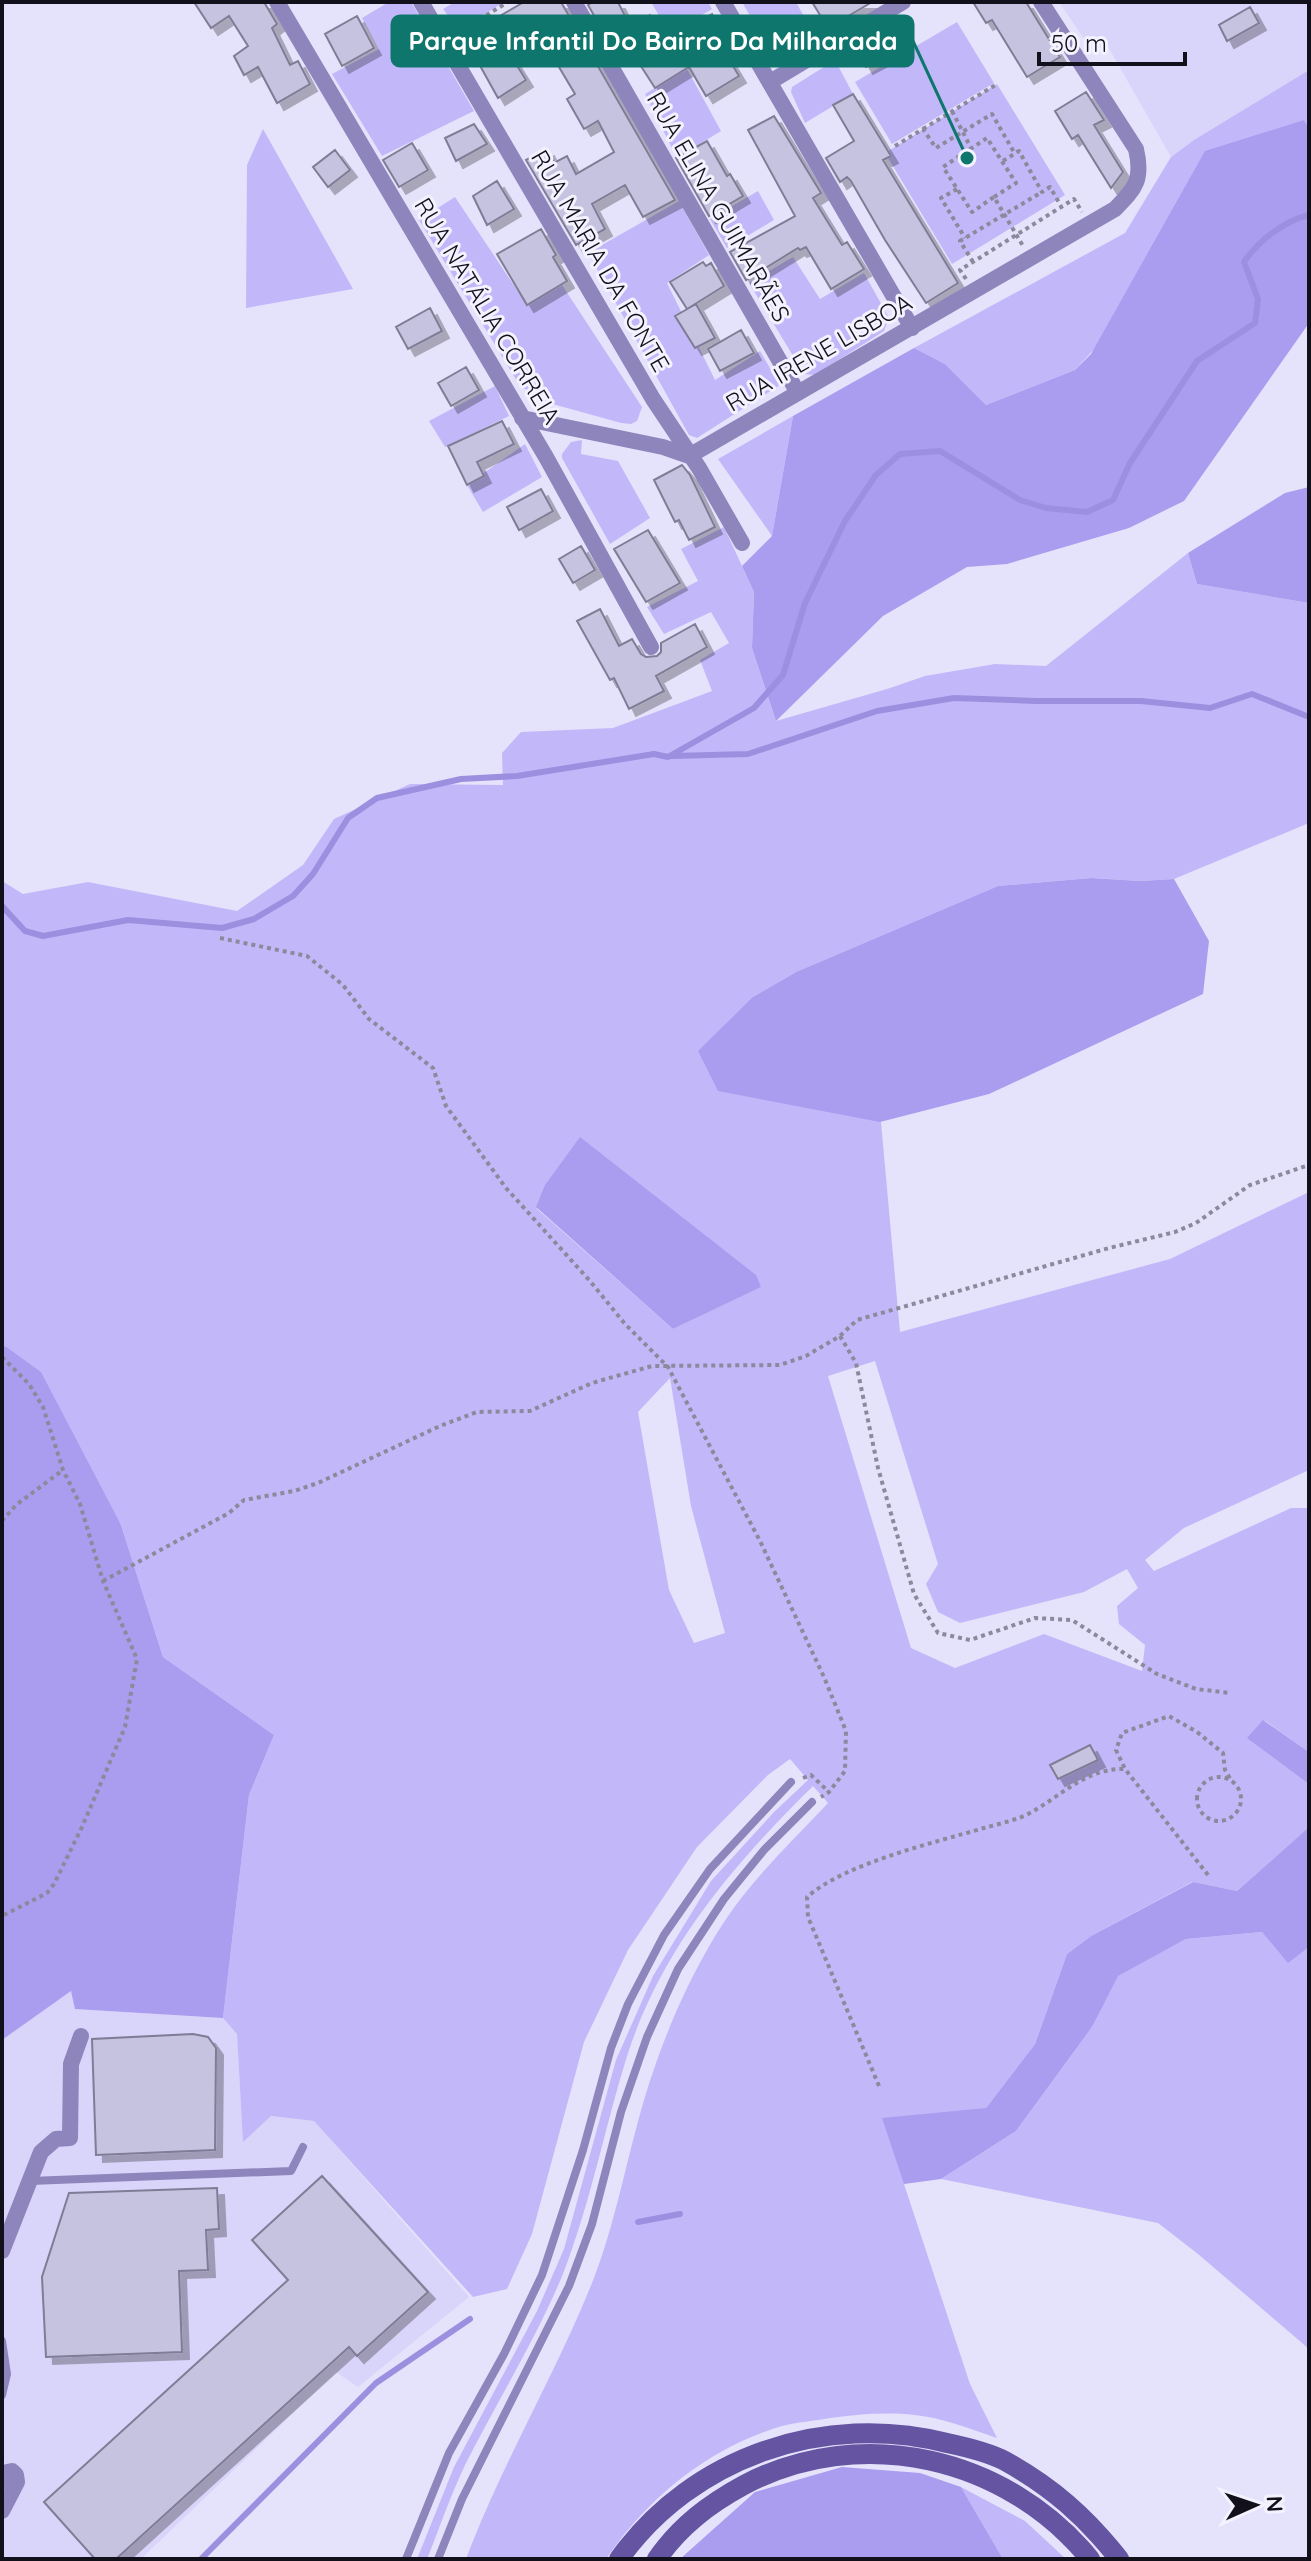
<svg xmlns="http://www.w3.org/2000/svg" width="1311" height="2561" viewBox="0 0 1311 2561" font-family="Quicksand,sans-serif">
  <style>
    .built { fill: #d9d4f9 }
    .green { fill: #c2b8f9; fill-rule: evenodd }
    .forest { fill: #aa9cef }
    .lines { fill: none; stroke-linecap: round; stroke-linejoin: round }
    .stream { stroke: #9d8fe0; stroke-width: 6 }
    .building { fill: #c6c3e0; stroke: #7f7c96; stroke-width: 2; filter: url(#shadow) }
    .path { stroke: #8b899b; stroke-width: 4; stroke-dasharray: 4 4; stroke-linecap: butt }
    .lane { stroke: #8d85bb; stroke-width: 8 }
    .street { stroke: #8d85bb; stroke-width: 16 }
    .secondary { stroke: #6454a2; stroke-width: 20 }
    .labels { text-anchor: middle; stroke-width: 6; stroke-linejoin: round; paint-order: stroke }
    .street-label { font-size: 24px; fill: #12111b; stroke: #f3f2fe }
    .leader { fill: none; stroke: #0f766e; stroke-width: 3 }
    .callout-dot { fill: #0f766e; stroke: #f3f2fe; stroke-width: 3 }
    .callout { fill: #0f766e; stroke: #0f766e; stroke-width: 3 }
    .callout-label { font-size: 26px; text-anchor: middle; font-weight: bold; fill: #fff }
  </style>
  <defs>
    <filter id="shadow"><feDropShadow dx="7" dy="7" stdDeviation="0" flood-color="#0004"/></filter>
  </defs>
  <rect width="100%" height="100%" fill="#e5e3fb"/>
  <path class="built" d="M1059,2H1309V70L1194,140L1171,157L1107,45L1093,52Z
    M71,1991L76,2009L223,2018L237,2034L243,2141L271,2116L314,2121L469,2297L358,2387L336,2372L141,2559H2V2040Z"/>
  <path class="green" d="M389,2H411L474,111L382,156L332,74L379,49L362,18Z
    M455,2H504L459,30L443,9Z
    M651,2H708L712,9L670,34Z
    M742,2H796L816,38L788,54L772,53Z
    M957,22L994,83L892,144L855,82Z
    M835,60L853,94L805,123L791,92L792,87Z
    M687,69L721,131L677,158L645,94Z
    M1309,70V129L1303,120L1075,370L986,405L945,364L914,348L1125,233L1171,157L1194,140Z
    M997,84L1065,195L952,264L885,153Z
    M263,129L353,289L246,308L247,165Z
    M758,191L774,220L727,248L710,219Z
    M455,197L527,305L562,285L642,407L637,421L631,424L621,423L549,403L520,386L419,220Z
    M679,201L709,255L667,283L715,380L760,351L780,385L697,438L689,435L588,253Z
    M793,257L820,299L864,273L889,318L884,331L815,375L804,374L749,283Z
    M495,386L509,416L445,447L429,421Z
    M793,416L772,536L718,459Z
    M582,440L581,454L618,461L650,518L610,544L562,458V454L571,442Z
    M525,444L542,477L483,512L467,485Z
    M724,527L754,592L752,648L776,721L887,689L925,676L995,664L1046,666L1188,553L1197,584L1309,603V823L1174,879L1140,881L1091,878L998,886L796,972L753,997L881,1122L900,1332L1170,1259L1309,1192V1470L1184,1528L1145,1560L1154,1571L1291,1508H1309V1752L1264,1720L1300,1775L1309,1784V1827L1237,1891L1192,1882L1091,1936L1067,1954L1035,2044L986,2108L904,2184L970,2384L997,2438C970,2429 943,2418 915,2415C885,2412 860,2414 830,2418C815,2421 797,2422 782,2426C710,2447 648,2497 606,2559H466C502,2463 556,2374 594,2278C620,2210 630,2137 654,2069C673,2013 705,1944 742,1897C768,1864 799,1834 828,1803L813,1786C735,1863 663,1946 628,2053C605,2126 591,2202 563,2274C536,2339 498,2400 466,2463C451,2494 440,2527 427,2559H417L454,2467L537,2311L564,2249L616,2060L653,1976L711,1881L774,1812L808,1780L790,1759L768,1775L697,1847L628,1950L584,2042L532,2234L507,2289L473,2297L314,2121L271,2116L243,2142L237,2034L223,2018L249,1795L274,1735L163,1657L121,1525L5,1346L2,1348V881L23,894L88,882L237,911L303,865L334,819L410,784L503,785L502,753L521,732L613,728L712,691L700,660L729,643L711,612L664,634L647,607L698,581L681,549ZM536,1208L760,1287L673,1329ZM875,1361L938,1564L926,1584L938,1612L960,1623L1084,1592L1127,1569L1138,1588L1117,1606L1119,1624L1145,1645L1142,1671L1044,1634L955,1668L911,1648L828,1376ZM670,1378L691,1506L725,1633L694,1643L669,1590L638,1412Z
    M1262,1932L1288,1962L1309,1947V2349L1198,2254L1158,2223L941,2179L1016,2131L1092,2027L1117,1976L1186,1939Z
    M961,2487L1025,2521L1066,2559H1003Z"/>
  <path class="forest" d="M1304,120L1309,129V323L1184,501L1129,528L1007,564L967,567L883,616L776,721L752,648L754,592L742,566L772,536L793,416L914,348L945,364L986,405L1075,370L1091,354L1205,151Z
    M1309,487V603L1197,584L1188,553L1285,493Z
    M1091,878L1140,881L1174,879L1209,941L1203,994L989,1094L880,1122L718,1091L698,1051L753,997L796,972L998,886Z
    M580,1137L756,1275L761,1287L673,1329L536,1207L545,1185Z
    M5,1346L41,1372L121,1525L163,1657L274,1735L249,1795L223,2018L75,2009L71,1991L2,2040V1348Z
    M1263,1720L1309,1752V1784L1247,1738Z
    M1309,1827V1947L1288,1963L1262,1932L1186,1939L1118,1976L1092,2027L1016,2131L941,2179L904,2184L882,2118L986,2108L1035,2044L1067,1954L1091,1936L1193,1882L1237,1891Z
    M842,2467L920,2473L961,2487L1003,2559H680L755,2492Z"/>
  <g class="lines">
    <path class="stream" d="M672,756L748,754L877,711L954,698L1035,701H1141L1210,708L1252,694L1309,717
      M2,906L25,931L43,936L128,920L222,928L254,919L293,896L313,874L348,818L377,798L461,779L517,776L654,754L668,757L754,708L783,675L805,603L845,521L876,475L900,454L940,451L1020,500L1046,508L1087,512L1113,500L1130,463L1197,361L1255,323L1258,299L1244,262C1258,241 1284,221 1309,215
      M638,2222L680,2214
      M201,2559L376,2383L470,2319"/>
  </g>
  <path class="building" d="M194,2H264L277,24L272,28L290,65L298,61L310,84L277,103L258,67L244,75L234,56L248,46L229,16L211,28Z
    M524,2H561L675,200L643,217L625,185L592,204L605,229L576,245L526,160L547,149L554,163L567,156L576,174L614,152L598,121L584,129L567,99L575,94L556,62L563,61L545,30L508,51L526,80L498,98L468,44L488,32L484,25Z
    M593,2H618L627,20L604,33L588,5Z
    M812,2H872L828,28Z
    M973,2H1026L1060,57L1027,77L992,20L986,23Z
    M1250,7L1259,23L1227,41L1219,25Z
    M712,14L720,30L714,34L739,76L706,96L689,67L655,88L619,32L650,15L664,40Z
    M357,16L374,48L342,66L325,34Z
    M873,43L881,59L866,67L857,51Z
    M1086,92L1104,120L1094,125L1123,172L1111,188L1078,135L1072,139L1055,111Z
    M853,94L891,156L883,160L958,283L926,303L885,240L851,181L847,177L840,182L826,158L854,141L833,105Z
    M774,116L821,193L813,198L842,245L847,242L864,269L831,289L806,247L800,250L798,248L746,280L730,252L795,216L748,130Z
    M474,124L487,144L456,161L445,138Z
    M707,141L727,176L730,174L743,196L709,216L676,158Z
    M412,143L428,170L399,187L383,160Z
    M335,150L350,170L328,187L313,167Z
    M497,181L514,209L487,225L473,196Z
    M541,229L556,255L553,257L567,281L527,305L497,254Z
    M703,262L706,266L711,263L724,286L687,309L670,282Z
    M696,304L715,338L695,348L675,316Z
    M430,308L442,331L408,349L396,327Z
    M741,330L754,353L720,371L708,349Z
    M466,367L479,390L451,406L438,383Z
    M502,421L514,444L477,462L484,476L467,485L448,446Z
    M682,465L690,475L715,527L689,540L679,520L675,522L654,480Z
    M541,489L553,511L519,530L507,507Z
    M648,530L680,583L646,602L614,549Z
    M581,546L595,570L573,583L559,559Z
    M600,609L619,646L632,639L641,654L646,657L657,656L661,652V643L695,624L707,647L656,676L664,691L629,709L614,678L610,680L577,621Z
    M1090,1745L1098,1760L1058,1779L1050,1765Z
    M193,2034L208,2037L216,2048L215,2150L96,2155L92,2039Z
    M322,2176L428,2292L357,2356L349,2347L116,2559H95L44,2502L288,2280L252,2240Z
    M217,2188L219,2229L206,2230L208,2270L179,2271L182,2352L46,2357L42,2277L69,2193Z"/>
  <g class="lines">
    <path class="path" d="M459,32L508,2
      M952,111L971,148
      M923,129L997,84
      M895,146L923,129L936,148L992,114L1015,154
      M1003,161L1019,151L1042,192L1050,187L1061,206
      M957,189L941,198L965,238
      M994,197L1016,183L987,138L943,167L972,212L994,197L1023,246
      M973,262L960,241L1042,192
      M966,279L960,270L1074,199L1082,212
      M220,938L307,956L343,985L369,1019L433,1068L446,1106L506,1188L590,1281L625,1324L668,1367L760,1541L824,1677L846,1731L845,1771L829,1792L821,1797
      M840,1336L856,1363L878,1468L914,1594L938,1633L970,1640L1035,1618L1072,1620L1157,1674L1196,1689L1230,1693
      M2,1357L29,1384L43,1407L63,1470L80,1504L103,1581L137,1659L125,1727L82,1827L54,1884L47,1893L2,1916
      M2,1521L16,1505L63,1470
      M103,1581L229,1513L244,1500L294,1491L318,1483L440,1426L477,1412L530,1411L592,1383L652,1366L780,1365L806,1356L840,1336L857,1320L1109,1248L1175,1232L1196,1223L1250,1185L1309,1165
      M1197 1799a22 22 0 1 1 44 0a22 22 0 1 1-44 0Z
      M803,1778L811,1775L829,1792
      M1208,1875L1125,1769L1116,1750L1122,1733L1169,1716L1197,1732L1223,1753L1225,1770L1231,1780
      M879,2086L808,1917L807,1897C846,1863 933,1843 984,1828C998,1824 1013,1821 1026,1815C1060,1798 1084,1768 1125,1769"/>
    <path class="lane" d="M30,2181L291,2171L303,2147
      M2,2341L7,2374L2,2395
      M406,2559L449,2453L504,2354L542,2275L583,2150L611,2048L628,2004L664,1935L710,1869L791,1782
      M438,2559L462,2499L569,2286L592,2224L621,2112L647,2037L678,1969L724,1899L764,1850L812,1802"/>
    <path class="street" d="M277,2L546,457L651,647
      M421,2L653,399L699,468L742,543
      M574,2L798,393
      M723,2L912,328
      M770,82L903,2
      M522,418L663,447L689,456L1115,209C1136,188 1143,179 1136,149L1041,2
      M2,2251L41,2152L56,2139L70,2138L71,2064L81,2036
      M2,2481L7,2472L12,2471L16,2475L17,2482L2,2511"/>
    <path class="secondary" d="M619,2559C693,2456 825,2412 947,2443C966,2447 988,2452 1005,2461C1052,2487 1086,2517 1119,2559
      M657,2559C680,2526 709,2504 744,2485C861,2423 1007,2457 1090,2559"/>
  </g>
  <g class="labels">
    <g class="street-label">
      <text transform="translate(718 207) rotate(60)" y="8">RUA ELINA GUIMARÃES</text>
      <text transform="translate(600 261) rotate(60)" y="8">RUA MARIA DA FONTE</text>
      <text transform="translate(487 311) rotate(59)" y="8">RUA NATÁLIA CORREIA</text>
      <text transform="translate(819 353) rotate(-30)" y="8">RUA IRENE LISBOA</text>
    </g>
  </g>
  <path class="leader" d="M967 158L913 41"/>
  <circle class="callout-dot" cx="967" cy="158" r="8"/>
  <rect class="callout" x="392" y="16" width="521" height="50" rx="8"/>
  <g class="callout-label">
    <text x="653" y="50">Parque Infantil Do Bairro Da Milharada</text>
  </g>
  <rect width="1311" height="2561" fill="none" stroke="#12111b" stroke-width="8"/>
  <g transform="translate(1255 2505) rotate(87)" stroke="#f3f2fe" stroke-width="6" paint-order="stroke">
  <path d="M0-6L14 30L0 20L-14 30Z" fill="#12111b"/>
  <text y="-12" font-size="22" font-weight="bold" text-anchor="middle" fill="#12111b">N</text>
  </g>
  <path d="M1039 52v12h146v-12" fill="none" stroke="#12111b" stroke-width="4"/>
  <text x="1051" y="52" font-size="24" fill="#12111b" stroke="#f3f2fe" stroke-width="6" paint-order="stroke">50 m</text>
</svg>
